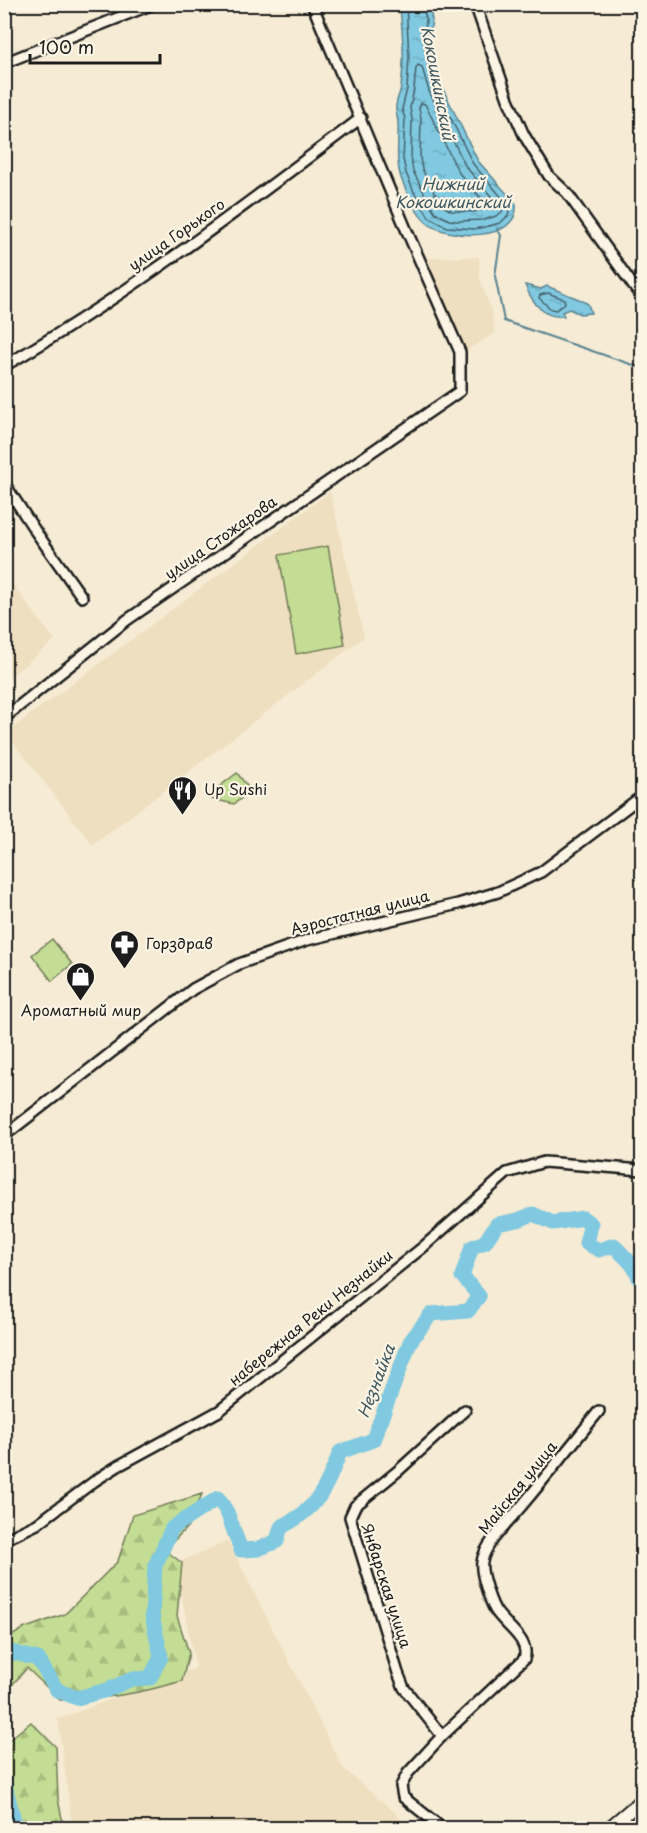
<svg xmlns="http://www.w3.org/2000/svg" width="647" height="1833" viewBox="0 0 647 1833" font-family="'Playpen Sans',sans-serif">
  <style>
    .built { fill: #eedfc0 }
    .forest { fill: url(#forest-firs); stroke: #707c58; stroke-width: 1.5 }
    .park { fill: #c4dd94; stroke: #707c58; stroke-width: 1.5 }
    .water { fill: url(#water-ripples); stroke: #588492; stroke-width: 1.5 }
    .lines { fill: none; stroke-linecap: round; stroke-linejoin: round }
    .shore { stroke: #44616a; stroke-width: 1.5 }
    .stream { stroke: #588492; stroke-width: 2 }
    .river { stroke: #80c9e0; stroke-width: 15 }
    .minor-casing { stroke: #1c1c1c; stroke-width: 14 }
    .secondary-casing { stroke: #1c1c1c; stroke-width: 16 }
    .minor { stroke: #fcf5e5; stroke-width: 9 }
    .secondary { stroke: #fcf5e5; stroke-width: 12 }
    .labels { text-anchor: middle; stroke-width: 4.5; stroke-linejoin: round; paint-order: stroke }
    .street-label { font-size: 15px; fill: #1c1c1c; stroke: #fcf5e5 }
    .poi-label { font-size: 15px; fill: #1c1c1c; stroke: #fcf5e5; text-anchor: start }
    .water-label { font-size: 16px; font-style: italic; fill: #3f5961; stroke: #fcf5e5 }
  </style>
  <defs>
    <pattern id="forest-firs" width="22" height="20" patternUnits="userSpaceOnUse" patternTransform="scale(1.5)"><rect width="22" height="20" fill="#c4dd94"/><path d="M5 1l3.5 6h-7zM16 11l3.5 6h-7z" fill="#a8bd7f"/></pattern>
    <pattern id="water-ripples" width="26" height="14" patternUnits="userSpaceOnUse" patternTransform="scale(1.5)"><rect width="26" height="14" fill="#80c9e0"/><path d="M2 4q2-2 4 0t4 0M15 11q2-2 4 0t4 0" fill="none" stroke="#6eacc0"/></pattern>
  </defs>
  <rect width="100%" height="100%" fill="#f6ebd4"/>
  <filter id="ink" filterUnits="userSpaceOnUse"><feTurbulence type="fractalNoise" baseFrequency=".0167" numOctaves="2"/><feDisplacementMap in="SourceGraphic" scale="12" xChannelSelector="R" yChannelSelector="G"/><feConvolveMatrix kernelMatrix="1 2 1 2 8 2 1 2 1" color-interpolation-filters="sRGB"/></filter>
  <g filter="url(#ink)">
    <path class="built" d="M479,257L480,280L492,312L495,333L464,352L423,258Z
      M330,492L364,637L93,845L6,733Z
      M10,581L55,640L5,681V585Z
      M228,1541L343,1768L394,1812L409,1828H68L71,1816L58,1719L196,1668L175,1564Z"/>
    <path class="forest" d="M202,1494L189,1525L165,1550L182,1563L177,1616L189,1653L182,1681C142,1693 102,1700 60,1700L27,1668L5,1693V1640L23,1629L65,1614L118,1561L133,1515Z
      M31,1722L56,1747L58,1799L64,1828H5V1743Z"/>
    <path class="park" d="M328,546L345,645L296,654L279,555Z
      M237,773L251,791L234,804L211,799L215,790Z
      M52,939L72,964L52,981L32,955Z"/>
    <path class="water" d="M400,5H429L432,20L429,43L441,85L478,161L516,204C520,243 446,240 426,222C415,212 406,191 401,178C395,160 399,141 398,123C398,118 396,114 396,110C395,102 400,94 401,87C402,78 403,69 403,60C404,42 401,23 400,5Z
      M525,285L541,289L547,286L581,300L588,304L591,313L580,314L569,309L562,312L564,316C544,319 532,302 525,285Z"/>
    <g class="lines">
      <path class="shore" d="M406,4L409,56L407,89L402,109L405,119L403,159L406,173L414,192L429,217L447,227L474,229L485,227L500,223L508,216L510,207L473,164L436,88L424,44L426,20L423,4
        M418,65L422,67L429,91L466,167L502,209V212L496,216L484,220L457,221L449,220L435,212L430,204L413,171L411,159L412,119L410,108L414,89L416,68Z
        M421,103L425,104L459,173L487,205L486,209L473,212L452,211L441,205L438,200L422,169L420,158L421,119L419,108Z
        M548,293L564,299L565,303L556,310L551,309L539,298L540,295Z"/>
      <path class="stream" d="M497,229L501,235L495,276L504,321L642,368"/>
      <path class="river" d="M4,1656L11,1652L38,1659L57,1690L77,1698L107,1690L132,1679L150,1678L161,1657L152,1615L155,1566L172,1528L218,1498L227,1512L241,1550L258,1549L277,1541L281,1527C318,1509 326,1488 340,1452L373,1440L410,1342L431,1314L468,1311L479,1296L462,1276L472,1247L485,1242L497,1224L518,1220L533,1214L553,1223L583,1218L591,1224L586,1243L599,1250L614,1245C625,1259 634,1262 640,1280L642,1281
        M4,1781L16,1828"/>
      <defs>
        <path id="minor" d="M475,4L508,99L524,135L549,176L567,193L642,298
          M4,63L153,4
          M4,366C130,294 245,205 361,118
          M4,483L36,532L82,597
          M4,718L127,620L460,391V352L406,229L312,4
          M4,1136L193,989L239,964L307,940L458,904L498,892L541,872L642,796
          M4,1540L37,1524L96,1480L118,1466L219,1411L422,1248L507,1173L544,1162L642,1170
          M442,1736L404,1688L398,1673L350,1517L355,1506L399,1470L465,1410
          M442,1828L403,1797L401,1786L408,1773L442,1736L524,1659C531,1640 504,1625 495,1610C490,1601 480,1573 482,1562C484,1544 512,1518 524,1503C549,1473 574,1442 599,1411"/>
        <path id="secondary" d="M609,1828L642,1800"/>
      </defs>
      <use href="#minor" class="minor-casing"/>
      <use href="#secondary" class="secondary-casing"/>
      <use href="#minor" class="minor"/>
      <use href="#secondary" class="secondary"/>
    </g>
  </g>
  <defs>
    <symbol id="restaurant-pin" viewBox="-11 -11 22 30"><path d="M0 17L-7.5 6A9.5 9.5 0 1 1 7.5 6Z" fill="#1c1c1c" stroke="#fcf5e5"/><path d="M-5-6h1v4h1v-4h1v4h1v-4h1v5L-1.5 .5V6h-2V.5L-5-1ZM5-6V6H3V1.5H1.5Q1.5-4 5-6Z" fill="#fff"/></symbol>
    <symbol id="pharmacy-pin" viewBox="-11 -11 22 30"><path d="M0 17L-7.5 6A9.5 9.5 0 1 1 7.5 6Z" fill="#1c1c1c" stroke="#fcf5e5"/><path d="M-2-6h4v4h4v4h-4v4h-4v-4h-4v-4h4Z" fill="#fff"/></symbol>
    <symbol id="shop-pin" viewBox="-11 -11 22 30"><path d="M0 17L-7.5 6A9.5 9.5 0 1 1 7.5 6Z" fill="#1c1c1c" stroke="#fcf5e5"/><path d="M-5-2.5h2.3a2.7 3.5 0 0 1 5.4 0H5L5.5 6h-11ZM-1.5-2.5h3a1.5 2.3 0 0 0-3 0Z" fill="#fff"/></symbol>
  </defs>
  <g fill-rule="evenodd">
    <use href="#restaurant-pin" x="166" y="774" width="33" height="45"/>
    <use href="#pharmacy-pin" x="108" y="928" width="33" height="45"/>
    <use href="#shop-pin" x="64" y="960" width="33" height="45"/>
  </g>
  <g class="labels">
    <g class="street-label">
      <text transform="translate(177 235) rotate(-35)" y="5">улица Горького</text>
      <text transform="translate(221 538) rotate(-35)" y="5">улица Стожарова</text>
      <text transform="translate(360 913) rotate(-14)" y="5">Аэростатная улица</text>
      <text transform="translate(311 1318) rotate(-39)" y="5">набережная Реки Незнайки</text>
      <text transform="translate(518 1488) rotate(-51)" y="5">Майская улица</text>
      <text transform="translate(386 1586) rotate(72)" y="5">Январская улица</text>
    </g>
    <g class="poi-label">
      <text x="204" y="795">Up Sushi</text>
      <text x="146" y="949">Горздрав</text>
      <text x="81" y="1016" text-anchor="middle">Ароматный мир</text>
    </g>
    <g class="water-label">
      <text transform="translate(438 83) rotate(79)" y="6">Кокошкинский</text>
      <text x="453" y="190">Нижний<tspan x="453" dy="18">Кокошкинский</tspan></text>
      <text transform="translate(376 1381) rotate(-69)" y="6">Незнайка</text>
    </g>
  </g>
  <rect width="647" height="1833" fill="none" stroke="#fcf5e5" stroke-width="24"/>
  <rect x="12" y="12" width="623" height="1809" fill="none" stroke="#1c1c1c" stroke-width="2" filter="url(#ink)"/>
  <path d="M30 54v9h130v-9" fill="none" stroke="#1c1c1c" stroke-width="3"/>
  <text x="39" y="54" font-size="18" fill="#1c1c1c" stroke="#fcf5e5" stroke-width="4.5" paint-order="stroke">100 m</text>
</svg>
